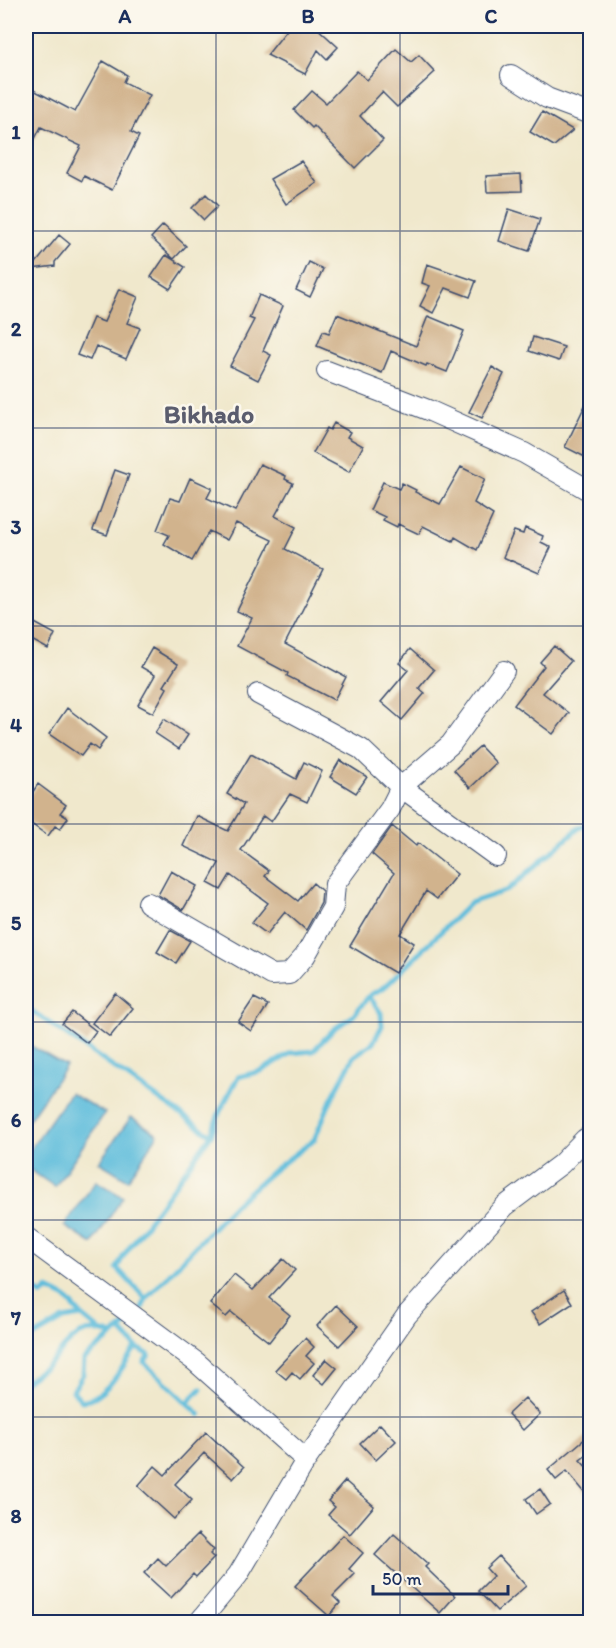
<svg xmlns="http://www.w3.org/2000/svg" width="616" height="1648" viewBox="0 0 616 1648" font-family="Itim,sans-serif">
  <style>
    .water { fill: #5ebddc; stroke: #3c769d; stroke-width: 1.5 }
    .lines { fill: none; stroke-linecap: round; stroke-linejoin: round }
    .stream { stroke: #5ebddc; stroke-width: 5 }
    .building { fill: #d1b38d }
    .minor-casing { stroke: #3b4b6e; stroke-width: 22 }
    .minor { stroke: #fff; stroke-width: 20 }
    .grid { fill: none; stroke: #1b2f5e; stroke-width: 1.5; stroke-opacity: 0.55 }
    .labels { text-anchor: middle; stroke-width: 5; stroke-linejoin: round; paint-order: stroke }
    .quarter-label { font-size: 26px; font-weight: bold; fill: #5b5d6e; stroke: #fbf7ec }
    .neatline { fill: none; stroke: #1b2f5e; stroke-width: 2 }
    .grid-label { font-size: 20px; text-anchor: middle; font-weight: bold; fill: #1b2f5e }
  </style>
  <rect width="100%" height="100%" fill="#fbf7ec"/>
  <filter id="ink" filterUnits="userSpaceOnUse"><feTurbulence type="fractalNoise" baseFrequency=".0167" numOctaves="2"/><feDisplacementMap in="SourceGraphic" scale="12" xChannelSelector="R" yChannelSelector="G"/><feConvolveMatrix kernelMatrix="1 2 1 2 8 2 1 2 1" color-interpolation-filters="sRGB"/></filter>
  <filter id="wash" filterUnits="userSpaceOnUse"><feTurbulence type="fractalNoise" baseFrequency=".008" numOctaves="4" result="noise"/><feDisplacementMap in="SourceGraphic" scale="24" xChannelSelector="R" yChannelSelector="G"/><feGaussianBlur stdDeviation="1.35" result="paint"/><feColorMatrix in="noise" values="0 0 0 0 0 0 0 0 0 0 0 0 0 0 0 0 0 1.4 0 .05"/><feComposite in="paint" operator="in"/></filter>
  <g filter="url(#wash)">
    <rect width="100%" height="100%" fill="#f0e8cc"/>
    <path class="water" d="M26,1043L66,1066L26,1124Z
      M70,1093L105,1113L55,1187L26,1167V1155Z
      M131,1117L158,1134L128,1180L99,1162Z
      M96,1181L123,1197L92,1244L64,1226Z"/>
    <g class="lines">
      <path class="stream" d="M26,1007L211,1135
        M26,1278L30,1272
        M26,1284L42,1295L48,1289L66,1298L82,1316
        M146,1299L117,1268L124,1255L211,1135L220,1111L238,1077L261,1071L291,1053L313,1051L334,1029L353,1016L369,996
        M142,1308L146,1299L234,1205L275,1169L314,1140L331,1100L354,1056L373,1043L382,1026L381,1013L369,996L387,985L470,903L508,890L579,828L590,823
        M120,1329L136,1347L149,1355L144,1362L200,1415
        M113,1335L84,1359L83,1374L73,1391L82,1401C107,1398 122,1367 136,1347
        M26,1341L64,1319L82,1316L99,1330
        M26,1381C33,1375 42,1370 49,1364C70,1343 78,1322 113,1335L127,1324
        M187,1403L201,1389"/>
    </g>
    <g id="blocks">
      <path class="building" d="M290,26H315L338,47L327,59L318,50L305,74L267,55Z
        M396,49L411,62L419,55L435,72L397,107L382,92L360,116L383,140L355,168L314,126L312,128L294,110L312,91L326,103L357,71L367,80Z
        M103,61L127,75L124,82L150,95L131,132L139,136L112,190L84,176L82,181L67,173L81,146L41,127L26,156V86L75,112Z
        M542,112L573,130L554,146L530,132Z
        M301,161L317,183L286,204L270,179Z
        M521,174L522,191L487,192L486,176Z
        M206,194L218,206L204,220L192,208Z
        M509,209L540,219L529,251L499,241Z
        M163,225L186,246L174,259L151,238Z
        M59,235L70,244L55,262V266L31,269Z
        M166,255L185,267L170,289L151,277Z
        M309,262L323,269L310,297L296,290Z
        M427,264L476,281L470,297L446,288L433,313L420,306L430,286L422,283Z
        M119,289L138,297L127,323L140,328L126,359L96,346L90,360L77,355L93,318L104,322Z
        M259,295L283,306L263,351L271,355L258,380L230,366L254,320L249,318Z
        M337,314L416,346L428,316L464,331L447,372L427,364L426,366L391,351L382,373L317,346L323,331L329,333Z
        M533,337L564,347L559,361L529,351Z
        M492,367L504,374L482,418L469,412Z
        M591,393V460L565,447Z
        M334,423L350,432L347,437L363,446L349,472L313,453L327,428L330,430Z
        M260,464L286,476L285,479L293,483L275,516L296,527L285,549L323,569L285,644L346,677L334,700L287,676L288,673L237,646L252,618L237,611L272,540L236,523L227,540L209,531L192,561L164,544L169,535L157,530L170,498L180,501L190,478L212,488L207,498L235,511Z
        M461,467L485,479L474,503L493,515L477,550L455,537L453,541L423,526L419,534L398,524L397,527L383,520L385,517L370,510L383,482L399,489L402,483L416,490L415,492L440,504Z
        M115,470L129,475L107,535L93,530Z
        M525,528L543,536L541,542L551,547L539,573L503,557L514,531L523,534Z
        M31,621L55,634L48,649L26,637V631Z
        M554,646L571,661L543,693L569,713L553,734L514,705L544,666L540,662Z
        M152,648L178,664L164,686L167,688L153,713L138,705L155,675L141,667Z
        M410,649L434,670L419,688L425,693L402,720L381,702L408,670L399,663Z
        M67,708L106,738L98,750L90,744L81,756L49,734Z
        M164,719L188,735L179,749L155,733Z
        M480,746L496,763L470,788L454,770Z
        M251,754L296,779L304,762L322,771L307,802L290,794L271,822L263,816L241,850L269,871L265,876L298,901L313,883L322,891L321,903L306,930L285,912L267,934L252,923L268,903L230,875L221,890L208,883L219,863L183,846L197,816L228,831L244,804L227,794Z
        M340,760L367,777L356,793L330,777Z
        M38,784L66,805L60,813L68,818L60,829L55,826L48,836L26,820V802Z
        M392,826L416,846L418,843L457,874L437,899L426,891L400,934L414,943L395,973L350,946L394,873L372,854Z
        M171,871L197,886L183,910L158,895Z
        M170,930L190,941L176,963L157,952Z
        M115,993L133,1008L110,1037L92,1023Z
        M254,998L268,1005L251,1031L238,1022Z
        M72,1012L96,1031L87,1043L62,1024Z
        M283,1259L295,1270L269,1298L290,1315L269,1342L231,1312L226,1317L210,1304L234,1275L253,1290Z
        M564,1290L572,1303L540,1324L531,1312Z
        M336,1305L358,1326L339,1346L317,1326Z
        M305,1338L314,1347L306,1356L314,1363L300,1379L292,1372L286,1379L275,1370Z
        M326,1359L337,1368L324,1384L313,1375Z
        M525,1398L540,1414L523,1430L508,1414Z
        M380,1424L396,1441L376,1460L360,1443Z
        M206,1432L244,1467L233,1479L204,1453L175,1484L192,1500L174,1519L138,1486L155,1466L165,1475Z
        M587,1437L591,1441V1452L580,1460L591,1472V1500L567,1471L556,1480L548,1470Z
        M345,1481L374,1506L350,1534L328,1515L335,1507L328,1501Z
        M540,1489L550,1504L536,1514L526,1499Z
        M198,1534L214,1550L210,1554L214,1558L196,1577L193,1574L171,1598L144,1573L158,1558L166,1566Z
        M394,1534L428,1564L425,1567L455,1596L440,1613L375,1555Z
        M343,1535L363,1553L349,1569L355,1574L333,1596L340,1603L329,1616L295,1586Z
        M499,1556L526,1586L497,1611L478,1591L493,1576L486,1568Z"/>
    </g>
  </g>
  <g filter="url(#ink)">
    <use href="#blocks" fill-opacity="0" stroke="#3b4b6e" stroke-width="1.5"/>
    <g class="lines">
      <defs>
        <path id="minor" d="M511,75L547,98L590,114
          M327,371L428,410L524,453L590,491
          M258,694L361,749L401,787L496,856
          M148,903L272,975L289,974L305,956L333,907L335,884L390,809L401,787L451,744L504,671
          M26,1237L196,1362L306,1460
          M199,1622L238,1575L306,1460L407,1315L505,1206L561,1164L585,1139H590"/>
      </defs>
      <use href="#minor" class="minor-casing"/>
      <use href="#minor" class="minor"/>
    </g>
  </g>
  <path class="grid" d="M216,26V1622M400,26V1622M26,231H590M26,428H590M26,626H590M26,824H590M26,1022H590M26,1220H590M26,1417H590"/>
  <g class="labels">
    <g class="quarter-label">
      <text x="209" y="423">Bikhado</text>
    </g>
  </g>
  <rect width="616" height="1648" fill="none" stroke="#fbf7ec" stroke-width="66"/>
  <path d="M373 1585v9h135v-9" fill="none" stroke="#1b2f5e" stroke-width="3"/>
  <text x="382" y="1585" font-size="18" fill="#1b2f5e" stroke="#fbf7ec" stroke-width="4.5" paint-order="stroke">50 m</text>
  <rect x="33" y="33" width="550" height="1582" class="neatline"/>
  <g class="grid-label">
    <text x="125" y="23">A</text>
    <text x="308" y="23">B</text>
    <text x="491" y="23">C</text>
    <text x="16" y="139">1</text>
    <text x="16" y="336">2</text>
    <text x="16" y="534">3</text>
    <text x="16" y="732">4</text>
    <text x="16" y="930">5</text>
    <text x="16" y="1127">6</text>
    <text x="16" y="1325">7</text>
    <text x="16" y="1523">8</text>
  </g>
</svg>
